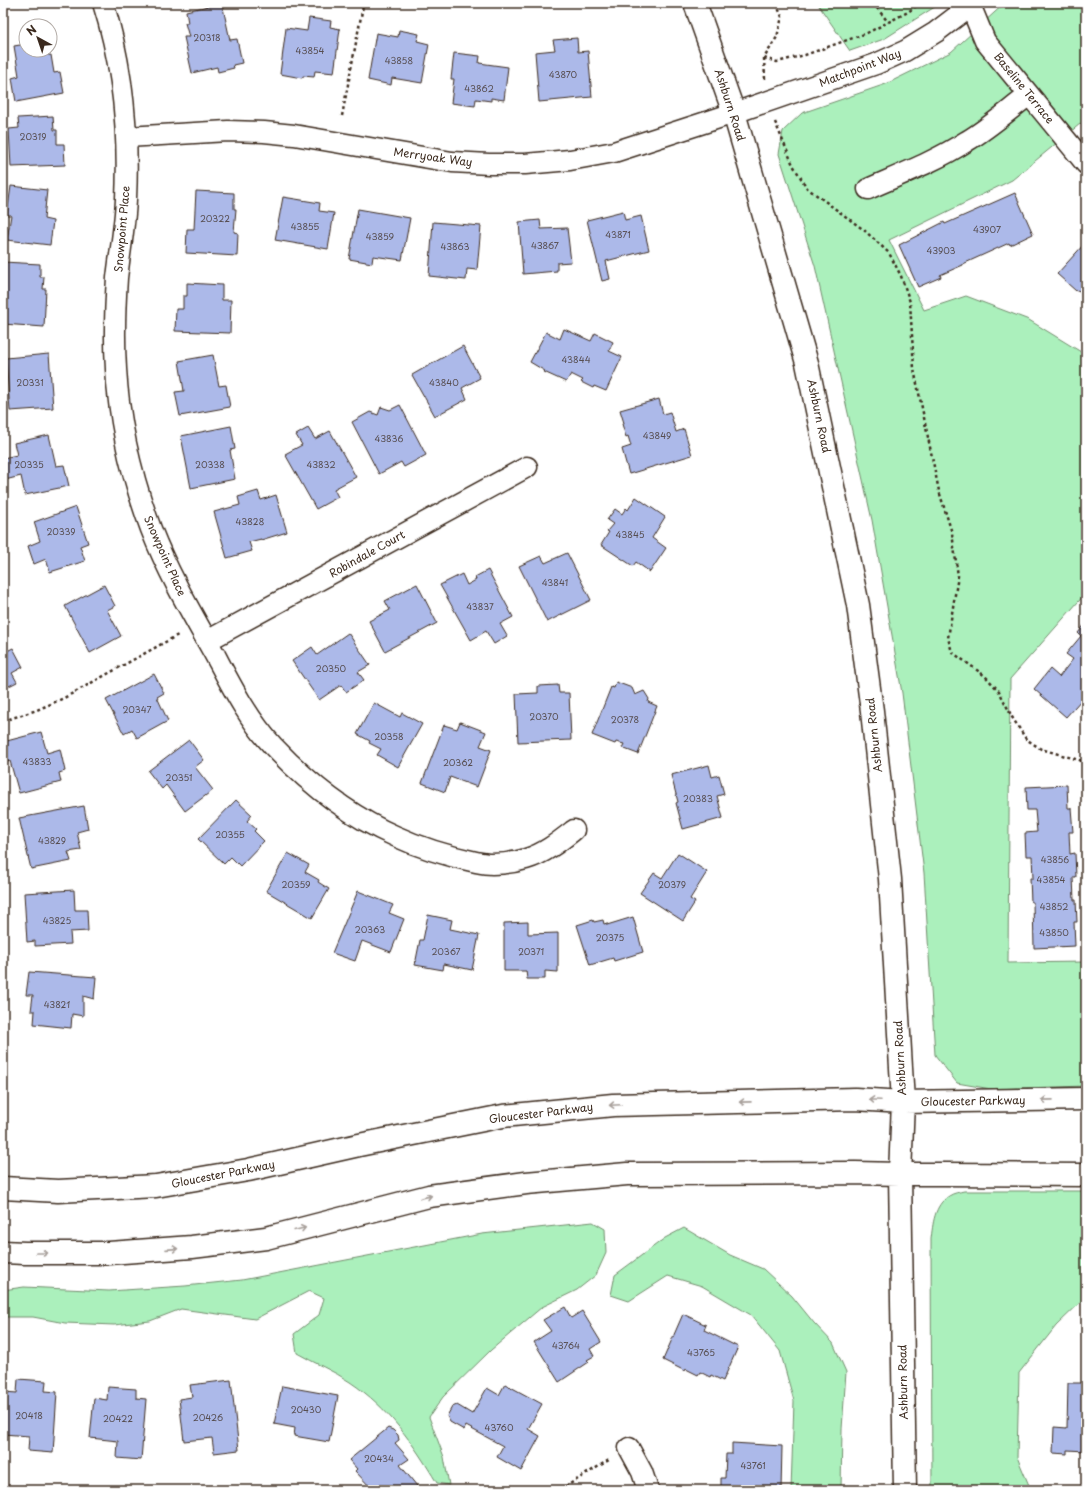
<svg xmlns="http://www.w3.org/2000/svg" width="1089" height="1493" viewBox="0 0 1089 1493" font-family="'Playpen Sans',sans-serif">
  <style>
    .green { fill: #abf0bc; stroke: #738d6d }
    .building { fill: #acb9e9; stroke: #3b2a1e }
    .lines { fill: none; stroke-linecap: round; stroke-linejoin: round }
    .minor-casing { stroke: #3b2a1e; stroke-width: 23 }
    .tertiary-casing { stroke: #3b2a1e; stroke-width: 25 }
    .secondary-casing { stroke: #3b2a1e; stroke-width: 25 }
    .path { stroke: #3b2a1e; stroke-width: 2.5; stroke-dasharray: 3 3; stroke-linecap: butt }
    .minor { stroke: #fff; stroke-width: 20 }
    .tertiary { stroke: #fff; stroke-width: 22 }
    .secondary { stroke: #fff; stroke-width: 22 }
    .oneway { stroke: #a79f9a }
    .labels { text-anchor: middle; stroke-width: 3; stroke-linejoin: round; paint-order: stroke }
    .number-label { font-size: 9px; fill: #574e51 }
    .street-label { font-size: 11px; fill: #3b2a1e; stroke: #fff }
  </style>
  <rect width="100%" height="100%" fill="#fff"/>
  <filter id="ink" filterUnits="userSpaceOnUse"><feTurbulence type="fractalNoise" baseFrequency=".025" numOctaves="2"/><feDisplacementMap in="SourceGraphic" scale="8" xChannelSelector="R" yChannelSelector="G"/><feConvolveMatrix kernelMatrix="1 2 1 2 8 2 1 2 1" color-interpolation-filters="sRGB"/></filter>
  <g filter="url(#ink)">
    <path class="green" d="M817,3H941L884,39L850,51Z
      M1005,3H1086V119L1012,180L889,240L924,310L966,296L1029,320L1086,355V593L1010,679L1008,963L1086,962V1086L991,1089L957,1083L935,1055L924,873L902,693L872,520L815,266L779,154L783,131L802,113L886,84L951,52Z
      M964,1191H1086V1297L1056,1326L1019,1373L1017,1457L1031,1490H932L931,1239C933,1224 934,1205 949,1196C953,1193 960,1192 964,1191Z
      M593,1222L605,1229L606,1253L596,1275L577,1290L542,1307L491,1350L443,1397L429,1417L444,1457L449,1485L437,1483C413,1443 389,1408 350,1382C334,1371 314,1363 297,1353L294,1334L319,1315L324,1298L309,1291L255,1319L181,1309L150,1321L114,1325L65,1323L33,1317H3V1290L24,1287L109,1291L185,1286L242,1280L482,1234Z
      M684,1228L730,1255L763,1269L792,1296L814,1323L833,1343L846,1372L842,1429L841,1490H791L794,1401L780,1351L751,1315L702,1286L668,1276L629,1301L611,1295L615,1275L665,1238Z"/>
    <path class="building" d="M222,3L230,40L237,39L242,63L233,65L234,68L218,72L217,67L192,73L184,37H189L185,23H188L186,11Z
      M309,18L331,21L330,27L340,29L334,73L315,71L314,77L303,76L302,78L280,74L286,28L307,31Z
      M399,30L419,34L417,41L429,44L422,83L392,78L391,85L368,80L376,33L398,37Z
      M577,38L578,52L588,51L592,97L539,102L535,52L555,50L553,40Z
      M26,44V50H47L48,55H51L54,73L60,72L64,93L16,102L12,78L19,76L14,46Z
      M454,53L480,56L479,63L508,67L504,100L491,98V101L476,99L475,106L451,103L454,79H451Z
      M53,116L54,130H57V144H64L65,165L11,167L9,129L19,128L18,118Z
      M11,186L47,190L44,219L53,221L50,245L7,240L11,215H7Z
      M196,191L234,193V209H236L234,232L238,233L237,256L186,253L187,229H194Z
      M1015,193L1033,234L1010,245L1009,243L963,264V265L940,275L941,277L918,287L899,245L944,222L945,224Z
      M283,197L320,203L319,211L334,213L328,249L275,240Z
      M358,209L410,218L402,260L373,256L372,263L349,259Z
      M623,211L625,220L641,216L649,250L606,261L610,279L602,281L587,220Z
      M540,220L541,229L567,228L571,262L557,263V271L523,274L519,222Z
      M433,222L481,226L477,270L467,269L466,280L429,276Z
      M1086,242V297L1078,290L1076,291L1057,274Z
      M3,262L40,264V277H44L43,289H46L44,327L3,324Z
      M187,283L222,285V300H231L230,333L175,331L176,309H183V296H187Z
      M564,329L591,341L595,333L613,342L609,351L622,357L606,391L594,386L593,388L581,382L583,380L571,374L566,382L544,372L545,371L530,362L546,332L560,339Z
      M463,346L480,378L462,388L467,399L435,416L412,375Z
      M49,354L53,408L10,411L6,358Z
      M213,355L219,386L226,385L230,407L180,416L175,392L184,391L179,361Z
      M659,399L663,414L670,412L676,432L684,429L692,455L629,474L622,449L631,446L628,436L626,437L622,424L624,423L620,410Z
      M400,405L426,455L404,467L401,462L379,474L352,422L370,412L378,415L381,407L390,410Z
      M231,426L235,449L230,450L235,479L191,488L181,436Z
      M308,428L315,439L330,431L356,477L334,489L338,497L316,509L285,454L302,445L296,435Z
      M49,435L56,466L64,465L69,486L25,495L21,476L5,480L3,472V458L17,455L14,443Z
      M258,491L261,500L276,495L287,532L261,540V539L249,542L252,551L227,558L214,512L240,505L238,497Z
      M636,497L665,517L652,538L666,548L650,572L636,562L633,566L601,545L609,532L607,531L613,524L607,520L615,509L622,514L626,508L628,510Z
      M76,507L88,543L80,546L85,561L50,572L46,559L34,564L28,546L40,541L34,522Z
      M567,553L591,600L547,622L519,566L541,556L545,563Z
      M488,570L513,617L500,624L507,636L494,644L486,631L471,640L440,585L462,574L467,585L476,580L475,577Z
      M417,584L437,623L385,651L369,621L390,610L385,601Z
      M104,585L115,606L107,610L121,636L90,653L65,606Z
      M1086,623V700L1085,702L1082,699L1066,717L1034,689L1050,669L1059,677L1073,659L1066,654L1081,636L1078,633Z
      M348,633L370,665L358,672L364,680L346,692L341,685L319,700L292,661L312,647L317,655Z
      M13,648L23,667L12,673L17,682L3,689V653Z
      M154,674L164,693L157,697L168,721L137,738L132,729L124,734L106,700Z
      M616,682L632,688L635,695L644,691L649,699L648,702L657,706L638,754L622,748L624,744L616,742L615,744L592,735L611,687L614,688Z
      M558,685L559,693H569L571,740L518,742L516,694L538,693V686Z
      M374,703L400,717L402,713L422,724L398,767L377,755L381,749L369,743L370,741L357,734Z
      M460,722L486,732L480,746L491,750L477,787L450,777L445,792L422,783L444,725L457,729Z
      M41,732L47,753L60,749L65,771L59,773L61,782L19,793L10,761L3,763V742Z
      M189,740L204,760L195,767L213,790L185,811L166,785L162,789L148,771Z
      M709,765L712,777L719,775L724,794L717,796L723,818L683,829L676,803L678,802L671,775Z
      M1067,785L1068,808H1071L1073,832H1069L1070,854L1075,853L1076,877H1073L1074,900H1076L1077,922H1074L1075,946L1034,948L1033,902H1031L1030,878H1033L1032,856H1026L1025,833L1037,832L1035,810H1027L1026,787Z
      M236,800L252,815L247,821L256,829L254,831L264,841L240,866L231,857L224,864L198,839Z
      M84,806L88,829L77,832L81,850L68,852L71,861L31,869L19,818Z
      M288,853L309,865L305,872L319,880L318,882L329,889L312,918L266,891Z
      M678,853L707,872L690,899L695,902L683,921L640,893L654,873L662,878Z
      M74,890L75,910H87L88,931L70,932L71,944L35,946V941L27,942L24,893Z
      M358,891L393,905L389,913L404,919L391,952L362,941L355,961L332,953Z
      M428,915L452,920L450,929L479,935L472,970L444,964L443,970L415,965L420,940H423Z
      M633,917L643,952L614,961L613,958L590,965L577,925L593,920L594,922L603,920L604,924L607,923V925Z
      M528,922V934L558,933V972L545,971V979H527L526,971H504V923Z
      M29,972L96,977L94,999L83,996V1016L72,1014L71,1028L34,1024L35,1011H31L33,995H26Z
      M565,1307L571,1318L582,1311L601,1342L590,1349L594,1356L587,1360L589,1362L559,1382L534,1342L551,1331L543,1320Z
      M683,1314L706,1325L704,1330L738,1347L723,1381L711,1375L710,1377L700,1372L698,1375L686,1369L685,1371L663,1360Z
      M18,1379L46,1381L45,1391L57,1392L53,1453L28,1451L29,1436L3,1434L4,1392L17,1393Z
      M231,1380L239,1450L214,1453L212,1438L184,1441L179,1399L192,1397L190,1385Z
      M1068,1383H1086V1451L1067,1450V1454L1053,1453L1054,1427L1067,1428Z
      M505,1384L542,1404L528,1429L540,1436L521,1471L497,1457L503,1446L466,1426L464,1430L450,1422L447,1416L452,1407L457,1405L472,1414L487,1388L499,1395Z
      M282,1386L338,1396L329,1442L294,1436L295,1428L274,1424Z
      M108,1387L136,1389V1398L146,1399L141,1460L117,1458L118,1441L90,1438L94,1398L107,1400Z
      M388,1428L393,1430L398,1435L399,1440L395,1443L409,1459L400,1465L417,1486L412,1490H371L372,1489L355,1471L357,1469L349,1460Z
      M732,1443L782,1446L781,1490H721V1478H725L726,1454H732Z"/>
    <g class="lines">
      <defs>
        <path id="minor" d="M103,3C123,66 129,133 126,199C125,225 120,252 117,278C115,308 114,338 116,369C119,422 132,478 151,529C168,573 192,614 215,655C232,687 248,719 273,746C308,783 347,815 395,836C421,848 448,856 476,862C481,863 487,864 492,864C503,864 516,862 526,859C544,854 560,841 574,830
          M971,7L985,41L1086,164
          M127,137L228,131L264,132L294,135L452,162L489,164H525L570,160L614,152L734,113L876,64L905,51L936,32L974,3
          M868,189C902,174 936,161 967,141C989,128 1009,110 1029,95
          M207,641L527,467
          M629,1448L642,1472L648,1490"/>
        <path id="tertiary" d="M695,3L734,113L807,363L858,605L872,711L890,879L903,1102"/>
        <path id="secondary" d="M903,1102L900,1174L905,1490
          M3,1188L58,1191L156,1186L248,1170L359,1145L503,1116L613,1105L855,1099L903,1102L1086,1099
          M3,1252L25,1253H109L192,1247L266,1238L429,1196L526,1183L627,1174L855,1173L900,1174H944L1086,1175"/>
      </defs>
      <use href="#minor" class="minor-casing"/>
      <use href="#tertiary" class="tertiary-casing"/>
      <use href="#secondary" class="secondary-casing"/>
      <path class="path" d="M873,3L888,22
        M764,58L777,62L805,55L867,33L908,12L920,3
        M765,79L764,58L777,37L782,17L776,3
        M342,116L363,6L362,3
        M775,122L793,165L807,188L864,230L889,253L901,276L910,302L914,369L939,491L952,533L958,576L948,638L952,652L985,676L999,691L1012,717L1026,739L1041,749L1086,762
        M3,721L37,710L64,698L178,635
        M560,1490L609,1460"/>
      <use href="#minor" class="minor"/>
      <use href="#tertiary" class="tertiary"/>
      <use href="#secondary" class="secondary"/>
    </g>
    <defs><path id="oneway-shaft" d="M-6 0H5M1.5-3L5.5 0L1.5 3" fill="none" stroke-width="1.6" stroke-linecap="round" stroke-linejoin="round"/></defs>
    <g class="oneway">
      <use href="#oneway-shaft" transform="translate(875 1100) rotate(-177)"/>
      <use href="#oneway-shaft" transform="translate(1047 1100) rotate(179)"/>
      <use href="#oneway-shaft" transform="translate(745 1102) rotate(179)"/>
      <use href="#oneway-shaft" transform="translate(615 1105) rotate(177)"/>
      <use href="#oneway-shaft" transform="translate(426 1197) rotate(-13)"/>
      <use href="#oneway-shaft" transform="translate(300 1229) rotate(-14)"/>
      <use href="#oneway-shaft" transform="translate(172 1249) rotate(-4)"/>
      <use href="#oneway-shaft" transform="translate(42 1253)"/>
    </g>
  </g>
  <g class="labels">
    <g class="number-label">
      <text x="207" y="41">20318</text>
      <text x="310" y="54">43854</text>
      <text x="399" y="64">43858</text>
      <text x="563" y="78">43870</text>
      <text x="479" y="92">43862</text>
      <text x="33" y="140">20319</text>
      <text x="215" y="222">20322</text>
      <text x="305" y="230">43855</text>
      <text x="987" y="233">43907</text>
      <text x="618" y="238">43871</text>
      <text x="380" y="240">43859</text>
      <text x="545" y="249">43867</text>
      <text x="455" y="250">43863</text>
      <text x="941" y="254">43903</text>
      <text x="576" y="363">43844</text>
      <text x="30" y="386">20331</text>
      <text x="444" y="386">43840</text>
      <text x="657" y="439">43849</text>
      <text x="389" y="442">43836</text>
      <text x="29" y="468">20335</text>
      <text x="210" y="468">20338</text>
      <text x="321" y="468">43832</text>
      <text x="250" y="525">43828</text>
      <text x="61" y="535">20339</text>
      <text x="630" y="538">43845</text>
      <text x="555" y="586">43841</text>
      <text x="480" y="610">43837</text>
      <text x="331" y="672">20350</text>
      <text x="137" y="713">20347</text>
      <text x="544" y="720">20370</text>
      <text x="625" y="723">20378</text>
      <text x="389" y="740">20358</text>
      <text x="37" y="765">43833</text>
      <text x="458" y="766">20362</text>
      <text x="179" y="781">20351</text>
      <text x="698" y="802">20383</text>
      <text x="230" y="838">20355</text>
      <text x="52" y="844">43829</text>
      <text x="1055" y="863">43856</text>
      <text x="1051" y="883">43854</text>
      <text x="296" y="888">20359</text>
      <text x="672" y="888">20379</text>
      <text x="1054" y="910">43852</text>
      <text x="57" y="924">43825</text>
      <text x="370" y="933">20363</text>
      <text x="1054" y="936">43850</text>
      <text x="610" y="941">20375</text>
      <text x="446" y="955">20367</text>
      <text x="531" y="955">20371</text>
      <text x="57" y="1008">43821</text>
      <text x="566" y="1349">43764</text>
      <text x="701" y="1356">43765</text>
      <text x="306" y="1413">20430</text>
      <text x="29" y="1419">20418</text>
      <text x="208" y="1421">20426</text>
      <text x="118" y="1422">20422</text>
      <text x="499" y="1431">43760</text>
      <text x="379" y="1462">20434</text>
      <text x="753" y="1469">43761</text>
    </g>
    <g class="street-label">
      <text transform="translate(860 68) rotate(-21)" y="4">Matchpoint Way</text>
      <text transform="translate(1024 88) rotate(51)" y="4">Baseline Terrace</text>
      <text transform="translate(730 105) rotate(72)" y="4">Ashburn Road</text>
      <text transform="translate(433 157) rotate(8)" y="4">Merryoak Way</text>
      <text transform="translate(122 229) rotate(-85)" y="4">Snowpoint Place</text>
      <text transform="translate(819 416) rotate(78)" y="4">Ashburn Road</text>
      <text transform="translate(367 554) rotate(-29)" y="4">Robindale Court</text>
      <text transform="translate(165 556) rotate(66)" y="4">Snowpoint Place</text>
      <text transform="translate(874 735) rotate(-96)" y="4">Ashburn Road</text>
      <text transform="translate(900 1058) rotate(-93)" y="4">Ashburn Road</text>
      <text transform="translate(973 1101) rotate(-1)" y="4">Gloucester Parkway</text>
      <text transform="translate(541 1113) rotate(-7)" y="4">Gloucester Parkway</text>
      <text transform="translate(223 1174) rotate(-11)" y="4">Gloucester Parkway</text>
      <text transform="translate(903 1382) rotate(-91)" y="4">Ashburn Road</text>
    </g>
  </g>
  <rect width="1089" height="1493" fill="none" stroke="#fff" stroke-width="16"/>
  <rect x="8" y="8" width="1073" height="1477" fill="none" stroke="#3b2a1e" stroke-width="1.5" filter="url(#ink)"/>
  <g transform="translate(38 38) rotate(320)"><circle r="19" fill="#ffffff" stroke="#b1aaa5"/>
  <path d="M0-3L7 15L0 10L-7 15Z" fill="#3b2a1e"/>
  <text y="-6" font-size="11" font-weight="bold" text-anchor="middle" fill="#3b2a1e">N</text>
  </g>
</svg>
